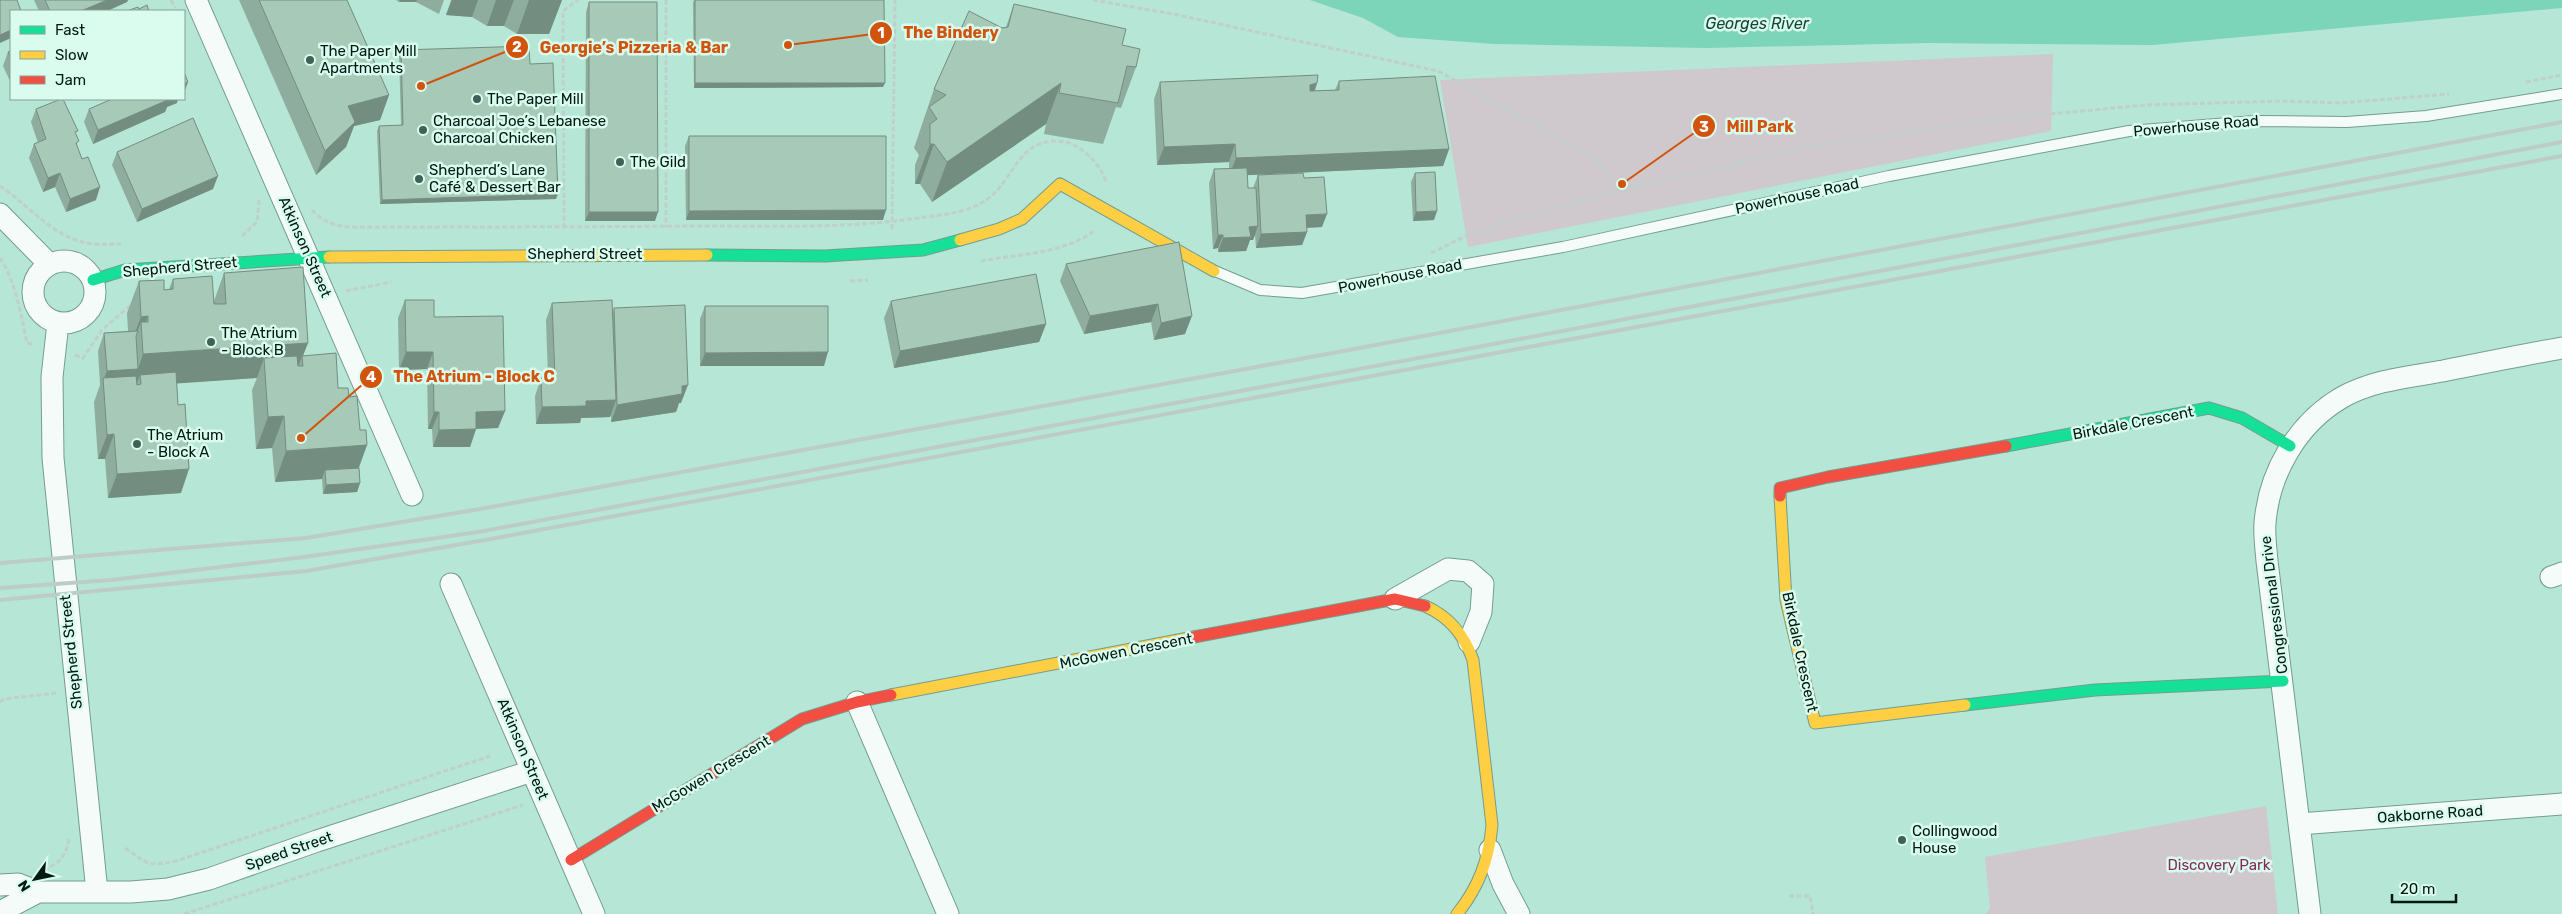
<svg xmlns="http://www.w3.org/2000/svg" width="2562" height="914" viewBox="0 0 2562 914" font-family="Rubik,sans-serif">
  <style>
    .green { fill: #cfc8cd }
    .water { fill: #7cd4b9 }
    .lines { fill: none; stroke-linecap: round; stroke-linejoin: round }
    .lane-casing { stroke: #749d91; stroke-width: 12 }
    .street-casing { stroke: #749d91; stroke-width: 23 }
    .fast-casing { stroke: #749d91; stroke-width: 13 }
    .slow-casing { stroke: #749d91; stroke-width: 13 }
    .jam-casing { stroke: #749d91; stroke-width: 13 }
    .path { stroke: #c1cfca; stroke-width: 3; stroke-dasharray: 5 2.5; stroke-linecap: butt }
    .lane { stroke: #f4fbf9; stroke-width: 10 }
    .street { stroke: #f4fbf9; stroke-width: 21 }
    .fast { stroke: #16e098; stroke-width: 11 }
    .slow { stroke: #ffcf43; stroke-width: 11 }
    .jam { stroke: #f24e42; stroke-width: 11 }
    .rail { stroke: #beccc8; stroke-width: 4 }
    .wall { fill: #8fad9e }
    .shaded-wall { fill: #748d81 }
    .building { fill: #a6c9b8; stroke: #748d81 }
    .poi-dot { fill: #3f6156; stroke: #dafcef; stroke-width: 2 }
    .labels { text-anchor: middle; stroke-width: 5; stroke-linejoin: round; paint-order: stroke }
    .poi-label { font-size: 15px; fill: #001911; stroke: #dafcef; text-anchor: start }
    .street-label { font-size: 15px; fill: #001911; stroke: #dafcef }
    .park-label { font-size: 15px; fill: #86285a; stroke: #dafcef }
    .water-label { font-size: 16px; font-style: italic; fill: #174538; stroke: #dafcef }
    .leader { fill: none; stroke: #d1530c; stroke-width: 2 }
    .callout-dot { fill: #d1530c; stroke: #dafcef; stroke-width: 2 }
    .mark-label { font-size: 15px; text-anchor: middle; font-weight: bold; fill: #fff }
    .callout-label { font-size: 16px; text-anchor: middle; font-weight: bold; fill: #d1530c; stroke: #dafcef; stroke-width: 5; stroke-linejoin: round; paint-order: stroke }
  </style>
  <rect width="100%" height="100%" fill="#b5e6d6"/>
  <path class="green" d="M2053,54L2051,131L1468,247L1440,80Z
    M2266,806L2278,914H1986L1990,908L1985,857Z"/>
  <path class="water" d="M1310,0H2562V8L2153,45L1928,43L1706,48L1494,44L1398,37L1363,18Z"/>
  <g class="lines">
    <defs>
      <path id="lane" d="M1215,271L1260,290L1302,293L1563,247L1889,176L2129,131L2254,121L2347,122L2426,116L2562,94"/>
      <path id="street" d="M196,0L412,495
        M0,214L49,264
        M33 292a31 31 0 1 1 62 0a31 31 0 1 1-62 0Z
        M58,323L52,377L53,458L97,892
        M2551,577L2562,573
        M451,584L594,914
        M1395,599L1448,569L1468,571L1483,584L1481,612L1469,642
        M857,702L948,914
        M2299,824L2562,804
        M1490,850L1503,884L1519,914
        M0,885L18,884L38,892H131L168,889L209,879L317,841L532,771
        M0,912L38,892
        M2310,914L2267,561C2266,549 2264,535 2265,523C2269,473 2297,424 2341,398C2372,380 2409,377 2443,371C2483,363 2522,355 2562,348"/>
      <path id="fast" d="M707,255L825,256L923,250L960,240
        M93,280L125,270L329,257
        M2006,446L2209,408L2242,418L2290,446
        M1965,705L2095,690L2283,681"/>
      <path id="slow" d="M960,240L999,229L1022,219L1060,184L1214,271
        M329,257L707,255
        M1780,496L1786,600L1815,723L1965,705
        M1425,606C1450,617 1464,635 1473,660L1492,825C1489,859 1479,887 1457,914
        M891,695L1194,637"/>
      <path id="jam" d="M1780,496V488L1828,477L2006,446
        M1194,637L1395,599L1425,606
        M571,860L802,719L857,702L891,695"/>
    </defs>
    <use href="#lane" class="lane-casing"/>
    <use href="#street" class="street-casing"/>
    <use href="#fast" class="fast-casing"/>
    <use href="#slow" class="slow-casing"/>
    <use href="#jam" class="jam-casing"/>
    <path class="path" d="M171,0L175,8
      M666,0V227
      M1093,0L1173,14L1438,71L1595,158L1620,190
      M2526,82L2562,75
      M0,186C30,206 56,241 94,244C103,245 112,244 121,244
      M312,210C323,222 336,227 353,227C467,227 581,227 696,226C772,226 849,229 925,217C947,214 971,212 989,198C1014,178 1017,144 1053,141C1060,141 1069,142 1076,146C1090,155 1101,166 1106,182
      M564,228L563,11L578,0
      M892,229L895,0
      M242,236L257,222L259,200
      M1431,253L1466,236L1517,218L1620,190L1831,142L1867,140L1926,129L1998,119L2145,105L2282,101L2340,103L2449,94
      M0,258C16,282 21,315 27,343L35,345
      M981,261C1018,254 1063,254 1094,231
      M850,281L868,280
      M346,291L391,282
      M75,355L83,358L102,330L133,303
      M0,702L4,699L56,693
      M125,848C149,864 146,867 176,861L490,756
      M43,869C59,865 66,856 69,839
      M1789,896H1810L1813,914
      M184,914L523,805"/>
    <use href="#lane" class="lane"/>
    <use href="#street" class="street"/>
    <use href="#fast" class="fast"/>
    <use href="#slow" class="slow"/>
    <use href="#jam" class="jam"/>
    <path class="rail" d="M0,563L306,538L480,509L1322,355L2562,122
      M0,588L111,580L304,557L478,532L1462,350L2562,142
      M0,600L306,571L485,540L2562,156"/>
  </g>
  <path class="wall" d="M34,0H128L127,2L107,11H39Z
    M239,0H347L389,95L380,120L354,126L346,147L316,175Z
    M396,0H444L439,14L416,2H399Z
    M451,0H562L549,34H517L504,26H487L472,17L446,15Z
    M694,0H884L883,87L694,88L693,3Z
    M589,2L655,221H585L586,12Z
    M1014,4L1122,45L1136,67L1121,108L1116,107L1103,144L1044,134L1046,124L932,202L920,184H915V165L919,155L914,148L934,89L1002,28L1006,27Z
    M401,50L530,64L556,199L380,204L377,131L379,126L401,125L399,54Z
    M11,51V83L3,66L8,52Z
    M1339,81L1449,149L1443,166L1247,175L1248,188H1253L1258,175L1304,178L1322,227L1307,228V232L1302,245L1256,248L1255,235L1253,240H1250L1246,251L1218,252V248L1213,249L1209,183L1214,169H1229V162L1157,165L1154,99L1160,82L1317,83L1315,91L1335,90Z
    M177,103L167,107L165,112L93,144L84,122L89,109Z
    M36,109L77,136V147L96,200L66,212L55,187L43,192L29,158L34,144L38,143L31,122Z
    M689,136L883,220H686L685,146Z
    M117,152L213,189L137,222L112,165Z
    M1415,173L1434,220L1413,221L1411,182Z
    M1179,242L1185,334L1154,340L1151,322L1084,334L1060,281L1066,264Z
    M224,273L308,343L303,355L338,388L349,397L360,430L367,445L359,468L360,483L357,492L323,494L322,479L275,482L272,448L256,449L252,390L257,378L176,383L181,493L108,498L105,459H98L94,402L100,385L98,351L104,333L128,331L127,313L139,281L164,290L169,289L173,279L214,301Z
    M405,300L434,317L505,411L498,428L476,429L470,447H433L432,429H428L427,369L399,370L398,318Z
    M891,301L1046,324L1039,342L894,368L884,318Z
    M552,303L613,313L614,308L681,403H679L676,412L611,422V414L610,417L581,418L580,423L536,424L535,396L541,378H548L546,320Z
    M705,306L824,366H700V319Z"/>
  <path class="shaded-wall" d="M107,0H128L127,2L107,11H81Z
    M400,0H417L416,2H399Z
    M452,0H478L472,17L446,15Z
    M496,0H514L504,26H487Z
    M529,0H562L549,34H517Z
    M11,30V38L0,43V35Z
    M188,82L184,93V84Z
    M695,83H885L883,87L694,88Z
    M1061,83L1046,124L932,202L947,162Z
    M1317,83L1311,101L1303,102L1310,85Z
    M389,95L380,120L354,126L346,147L316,175L325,151L348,106Z
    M167,99H178L177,103L167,107L165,112L93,144L98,130Z
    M930,144H934L920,184H915Z
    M1235,144L1229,162L1157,165L1164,147Z
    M1449,149L1443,166L1229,176L1236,158Z
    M60,173L55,187L43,192L48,178Z
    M218,176L213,189L137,222L142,209Z
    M100,187L96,200L66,212L70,199Z
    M558,194L556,199L380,204L382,200Z
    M886,210L883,220H686L689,211Z
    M1437,211L1434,220L1413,221L1416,212Z
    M589,212H658L655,221H585Z
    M1327,214L1322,227L1301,228L1306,215Z
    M1258,226L1253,240H1250L1246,251L1218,252L1223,238L1249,227Z
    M1307,232L1302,245L1256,248L1261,234Z
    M1218,235H1223L1218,248L1213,249Z
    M1158,304L1151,322L1084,334L1090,316Z
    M148,316L142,333L141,322L131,348H129L141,317Z
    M1192,316L1185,334L1154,340L1161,323Z
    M1046,324L1039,342L894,368L900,351Z
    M308,343L302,358V356L295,375L264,358L257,378L141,386L140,375L136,386L103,381L107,371L138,369L143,354Z
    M406,352H433L427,369L399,370Z
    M828,352L824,366H700L705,353Z
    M688,385L681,403H679L676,412L611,422L617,405L682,386Z
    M616,400L610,417L581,418L580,423L536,424L542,407L586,401Z
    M505,411L498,428L469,429L476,412Z
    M434,412H439L432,429H428Z
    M284,416L272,448L256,449L268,417Z
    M476,429L470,447H433L439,430Z
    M114,434L105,459H98L107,435Z
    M367,445L355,477L325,470L322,479L275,482L286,451Z
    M189,469L181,493L108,498L117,474Z
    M360,483L357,492L323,494L326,485Z"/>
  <path class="building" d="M0,0H17L21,11H11V30L0,35Z
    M45,0H107L81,11H50Z
    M259,0H347L389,95L348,106L355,122L325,151Z
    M695,0H884L885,83H695Z
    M589,2H657L658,212H589Z
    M1014,4L1126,29L1122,45L1140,49L1136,67L1127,66L1118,103L1059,93L1061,83L947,162L934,144H930V124L937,119L929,107L946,95L934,89L969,11L1002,28L1008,27Z
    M147,5L149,11H127L138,7L139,9Z
    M529,46L530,64L553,63L558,194L382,200L379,126L403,125L401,50Z
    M11,51V58L8,52Z
    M184,72L188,82L184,84Z
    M1318,75L1317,83L1310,85V91L1339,90V81L1435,76L1449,149L1236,158L1235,144L1164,147L1160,82Z
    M61,99H63L78,131L75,132L79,141L76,143L82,159L88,157L100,187L70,199L60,173L48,178L34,144L46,139L36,109Z
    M112,99H170L98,130L89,109Z
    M193,118L218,176L142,209L117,152Z
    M689,136H886V210L689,211Z
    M1247,168L1248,188H1256L1258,226L1249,227L1251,237L1223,238V235H1218L1214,169Z
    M1435,172L1437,211L1416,212L1415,173Z
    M1303,173L1304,178L1324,177L1327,214L1306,215L1307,232L1261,234L1258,175Z
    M1179,242L1192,316L1161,323L1158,304L1090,316L1066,264Z
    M303,267L308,343L143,354L141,322H148V316L141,317L139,281L164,280V290L173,289V279L212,276L214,304H226L224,273Z
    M1036,274L1046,324L900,351L891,301Z
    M405,300H434V317L503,316L505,411L476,412V429L439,430V412H434L433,352H406Z
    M612,300L616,400L586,401V406L542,407L541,378H555L552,303Z
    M685,305L688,385L682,386V394L617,405L614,308Z
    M705,306H828V352L705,353Z
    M138,331L136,336L138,369L107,371L104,333Z
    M336,353L338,388H348L349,397L357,396L360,430H366L367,445L286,451L284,416L268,417L264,358L297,356L298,366H303L302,356Z
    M176,372L178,405L185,404L189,469L117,474L114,434L107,435L103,378L136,376L137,385L141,384L140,375Z
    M359,468L360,483L326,485L325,470Z"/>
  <g class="poi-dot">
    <circle cx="310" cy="60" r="5"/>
    <circle cx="477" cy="99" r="5"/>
    <circle cx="423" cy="130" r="5"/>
    <circle cx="620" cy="162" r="5"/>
    <circle cx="419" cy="179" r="5"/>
    <circle cx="211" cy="342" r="5"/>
    <circle cx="137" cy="444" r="5"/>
    <circle cx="1902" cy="840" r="5"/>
  </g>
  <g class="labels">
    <g class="poi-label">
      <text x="320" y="56">The Paper Mill<tspan x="320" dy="17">Apartments</tspan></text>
      <text x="487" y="104">The Paper Mill</text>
      <text x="433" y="126">Charcoal Joe’s Lebanese<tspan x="433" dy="17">Charcoal Chicken</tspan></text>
      <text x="630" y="167">The Gild</text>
      <text x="429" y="175">Shepherd’s Lane<tspan x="429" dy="17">Café &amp; Dessert Bar</tspan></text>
      <text x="221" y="338">The Atrium<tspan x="221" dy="17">- Block B</tspan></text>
      <text x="147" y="440">The Atrium<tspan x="147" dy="17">- Block A</tspan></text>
      <text x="1912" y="836">Collingwood<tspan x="1912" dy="17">House</tspan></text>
    </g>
    <g class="street-label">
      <text transform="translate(2196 126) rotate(-5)" y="5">Powerhouse Road</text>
      <text transform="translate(1797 196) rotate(-12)" y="5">Powerhouse Road</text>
      <text transform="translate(305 247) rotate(66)" y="5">Atkinson Street</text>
      <text x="585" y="259">Shepherd Street</text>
      <text transform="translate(180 267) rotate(-5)" y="5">Shepherd Street</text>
      <text transform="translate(1400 276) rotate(-11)" y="5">Powerhouse Road</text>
      <text transform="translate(2133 423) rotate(-11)" y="5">Birkdale Crescent</text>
      <text transform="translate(2274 605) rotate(-97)" y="5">Congressional Drive</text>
      <text transform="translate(1126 651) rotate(-11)" y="5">McGowen Crescent</text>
      <text transform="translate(71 652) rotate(-96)" y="5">Shepherd Street</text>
      <text transform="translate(1800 652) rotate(78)" y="5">Birkdale Crescent</text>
      <text transform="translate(523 749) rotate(67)" y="5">Atkinson Street</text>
      <text transform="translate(711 774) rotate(-31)" y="5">McGowen Crescent</text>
      <text transform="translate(2430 814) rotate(-4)" y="5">Oakborne Road</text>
      <text transform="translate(289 851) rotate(-19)" y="5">Speed Street</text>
    </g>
    <g class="park-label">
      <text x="2219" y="870">Discovery Park</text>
    </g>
    <g class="water-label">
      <text x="1757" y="29">Georges River</text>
    </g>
  </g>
  <path class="leader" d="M788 45L881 33M421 86L517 47M1622 184L1704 126M301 438L371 377"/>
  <g class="callout-dot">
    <circle cx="788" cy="45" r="5"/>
    <circle cx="421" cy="86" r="5"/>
    <circle cx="1622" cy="184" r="5"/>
    <circle cx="301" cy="438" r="5"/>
    <circle cx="881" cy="33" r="12"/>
    <circle cx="517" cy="47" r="12"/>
    <circle cx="1704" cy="126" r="12"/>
    <circle cx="371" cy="377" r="12"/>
  </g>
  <g class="mark-label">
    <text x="881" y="38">1</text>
    <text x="517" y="52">2</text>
    <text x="1704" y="132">3</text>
    <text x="371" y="382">4</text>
  </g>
  <g class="callout-label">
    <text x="951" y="38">The Bindery</text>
    <text x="634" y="53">Georgie’s Pizzeria &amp; Bar</text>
    <text x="1760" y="132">Mill Park</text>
    <text x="474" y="382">The Atrium - Block C</text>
  </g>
  <rect x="10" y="10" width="175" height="90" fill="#dafcef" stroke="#83a196"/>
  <rect x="20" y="26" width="25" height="8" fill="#16e098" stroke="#83a196"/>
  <text x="55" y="35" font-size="15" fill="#001911">Fast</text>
  <rect x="20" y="51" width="25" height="8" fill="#ffcf43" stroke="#83a196"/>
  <text x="55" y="60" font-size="15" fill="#001911">Slow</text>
  <rect x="20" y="76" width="25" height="8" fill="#f24e42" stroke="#83a196"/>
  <text x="55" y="85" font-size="15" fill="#001911">Jam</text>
  <g transform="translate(35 879) rotate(237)" stroke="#dafcef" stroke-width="4" paint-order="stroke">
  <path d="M0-4L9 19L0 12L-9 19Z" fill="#001911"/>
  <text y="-8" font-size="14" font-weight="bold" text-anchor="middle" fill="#001911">N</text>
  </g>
  <path d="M2392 894v8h64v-8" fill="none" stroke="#001911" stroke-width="2.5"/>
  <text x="2400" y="894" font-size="15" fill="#001911" stroke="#dafcef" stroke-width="4" paint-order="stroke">20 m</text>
</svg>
